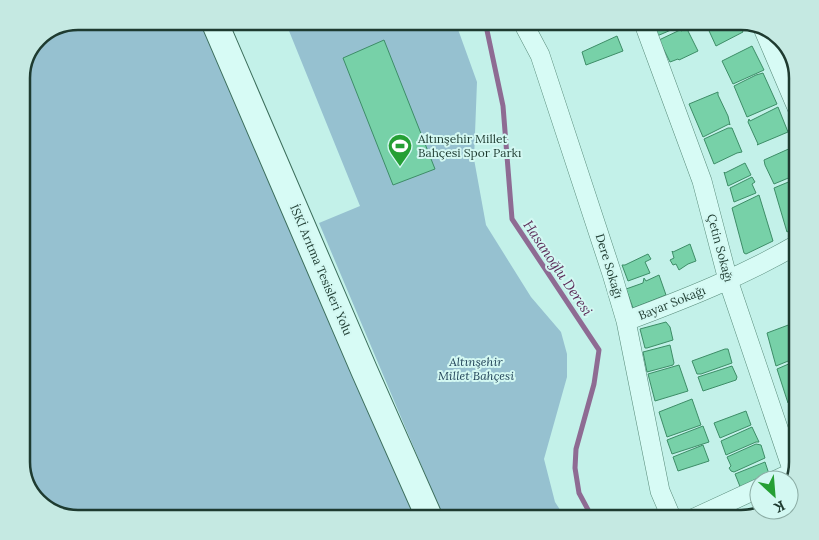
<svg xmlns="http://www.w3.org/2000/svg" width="819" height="540" viewBox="0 0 819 540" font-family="Lora,serif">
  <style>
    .green { fill: #96c1d0 }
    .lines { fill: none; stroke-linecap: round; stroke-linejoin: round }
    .stream { stroke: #8e6b93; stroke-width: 5 }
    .building { fill: #77d1a8; stroke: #3d8d67 }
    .minor-casing { stroke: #598c7b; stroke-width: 20 }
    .secondary-casing { stroke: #3c6e5c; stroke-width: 28 }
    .minor { stroke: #d7fbf5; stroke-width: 19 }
    .secondary { stroke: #d7fbf5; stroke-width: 26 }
    .labels { text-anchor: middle; stroke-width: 4; stroke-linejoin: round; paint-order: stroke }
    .poi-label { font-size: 12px; fill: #1e3b30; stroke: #d3f8f2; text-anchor: start }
    .street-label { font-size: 12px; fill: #1e3b30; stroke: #d3f8f2 }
    .park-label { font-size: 12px; font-style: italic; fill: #234459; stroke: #d3f8f2 }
    .water-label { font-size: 14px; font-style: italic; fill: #5c2c59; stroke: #d3f8f2 }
    .rim { fill: none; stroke: #1e3b30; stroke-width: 2.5 }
  </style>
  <rect width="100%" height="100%" fill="#c3f1e9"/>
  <path class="green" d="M78,21H205L416,519H78L47,509L21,465V75L38,38Z
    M285,21H455L477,82L474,159L486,225L531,297L561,332L567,354V377L544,459L555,502L566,519H444L319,223L360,206Z"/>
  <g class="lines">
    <path class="stream" d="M485,21L503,106L512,219L599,350L594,384L576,449L575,468L579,493L593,519"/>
  </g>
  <path class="building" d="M650,21H684L685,24L657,36Z
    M738,21L743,32L716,46L705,22Z
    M687,29L698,51L679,60L678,59L670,62L659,40L680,30L681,31Z
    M617,36L623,51L586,65L582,52Z
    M384,40L435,169L393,185L343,58Z
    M752,46L764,70L733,84L722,61Z
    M763,73L777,104L747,117L734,86L756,75Z
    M718,92V95L728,116L730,125L729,124L703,137L689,104Z
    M778,107L788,132L757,145L758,144L748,122L749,119L750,121Z
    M728,128H732L742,152L737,153L714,164L704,139Z
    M793,147L798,157V174L774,184L765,165L764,160Z
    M745,163L751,175L728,186L724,172L725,173Z
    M752,177L755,182L752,184L756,193L734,202L730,188Z
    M798,178V226L787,232L774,188Z
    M759,195L773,241L746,254L744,253L732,208Z
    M690,244L696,261L688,264L679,270L676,264L673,265L670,260L674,258L672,251L673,252Z
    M648,254L651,259L645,262L650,273L628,281L622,265H625Z
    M659,275L666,295L633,308L626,289L643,283L644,278L646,281Z
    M666,322L670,327L673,340L647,348H645L640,329Z
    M791,324L798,343V357L776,366L767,333Z
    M670,345L674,363L673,365L647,372L643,352Z
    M725,349H728L732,363L701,374H697L692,361Z
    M798,360V396L788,403L777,369Z
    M679,365L688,391L655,401L648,374Z
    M732,366L737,377L736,380L703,391L698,377Z
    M692,399L701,425L667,437L659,412Z
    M746,411L751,425L720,438L714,423Z
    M703,426L709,442L672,454L667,440Z
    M752,427L759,442H756L726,455L721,441Z
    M756,444L761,445L765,458L734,472L731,471L729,468L731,466L727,457Z
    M703,445L709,461L678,471L673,457Z
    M765,462L770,477L741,489L735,474Z"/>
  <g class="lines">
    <defs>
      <path id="minor" d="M522,21L540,55L612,274L626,321L660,491L672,519
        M643,21L702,181L728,280L794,475
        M763,28L798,110
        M626,321C685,299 743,276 798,244
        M776,480L793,472
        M692,519L759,488"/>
      <path id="secondary" d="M214,21L364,370L430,519"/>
    </defs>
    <use href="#minor" class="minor-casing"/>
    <use href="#secondary" class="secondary-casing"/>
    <use href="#minor" class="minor"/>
    <use href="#secondary" class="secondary"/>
  </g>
  <defs>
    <symbol id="stadium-pin" viewBox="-11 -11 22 30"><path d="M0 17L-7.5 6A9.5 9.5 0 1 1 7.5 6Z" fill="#259f34" stroke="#d3f8f2"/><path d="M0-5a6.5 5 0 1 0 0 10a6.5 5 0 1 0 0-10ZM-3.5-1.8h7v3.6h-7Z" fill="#fff"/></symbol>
  </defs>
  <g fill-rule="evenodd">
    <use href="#stadium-pin" x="386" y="132" width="28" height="38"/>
  </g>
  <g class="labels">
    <g class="poi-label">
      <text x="418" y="143">Altınşehir Millet<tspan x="418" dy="14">Bahçesi Spor Parkı</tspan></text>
    </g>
    <g class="street-label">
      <text transform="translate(720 248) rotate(75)" y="4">Çetin Sokağı</text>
      <text transform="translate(609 266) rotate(73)" y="4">Dere Sokağı</text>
      <text transform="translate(321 270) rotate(67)" y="4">İSKİ Arıtma Tesisleri Yolu</text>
      <text transform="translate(672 303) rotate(-22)" y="4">Bayar Sokağı</text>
    </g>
    <g class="park-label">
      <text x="476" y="366">Altınşehir<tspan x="476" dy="14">Millet Bahçesi</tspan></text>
    </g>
    <g class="water-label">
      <text transform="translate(558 268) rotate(56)" y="5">Hasanoğlu Deresi</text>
    </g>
  </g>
  <path d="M0 0H819V540H0ZM78 30H741A48 48 0 0 1 789 78V462A48 48 0 0 1 741 510H78A48 48 0 0 1 30 462V78A48 48 0 0 1 78 30Z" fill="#c5e9e2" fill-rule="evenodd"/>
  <path class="rim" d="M78 30H741A48 48 0 0 1 789 78V462A48 48 0 0 1 741 510H78A48 48 0 0 1 30 462V78A48 48 0 0 1 78 30Z"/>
  <g transform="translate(774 495) rotate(154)"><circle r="24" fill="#d3f8f2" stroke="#8baca4"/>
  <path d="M0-4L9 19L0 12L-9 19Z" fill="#259f34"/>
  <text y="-8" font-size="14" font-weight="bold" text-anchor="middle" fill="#1e3b30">K</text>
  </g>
</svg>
